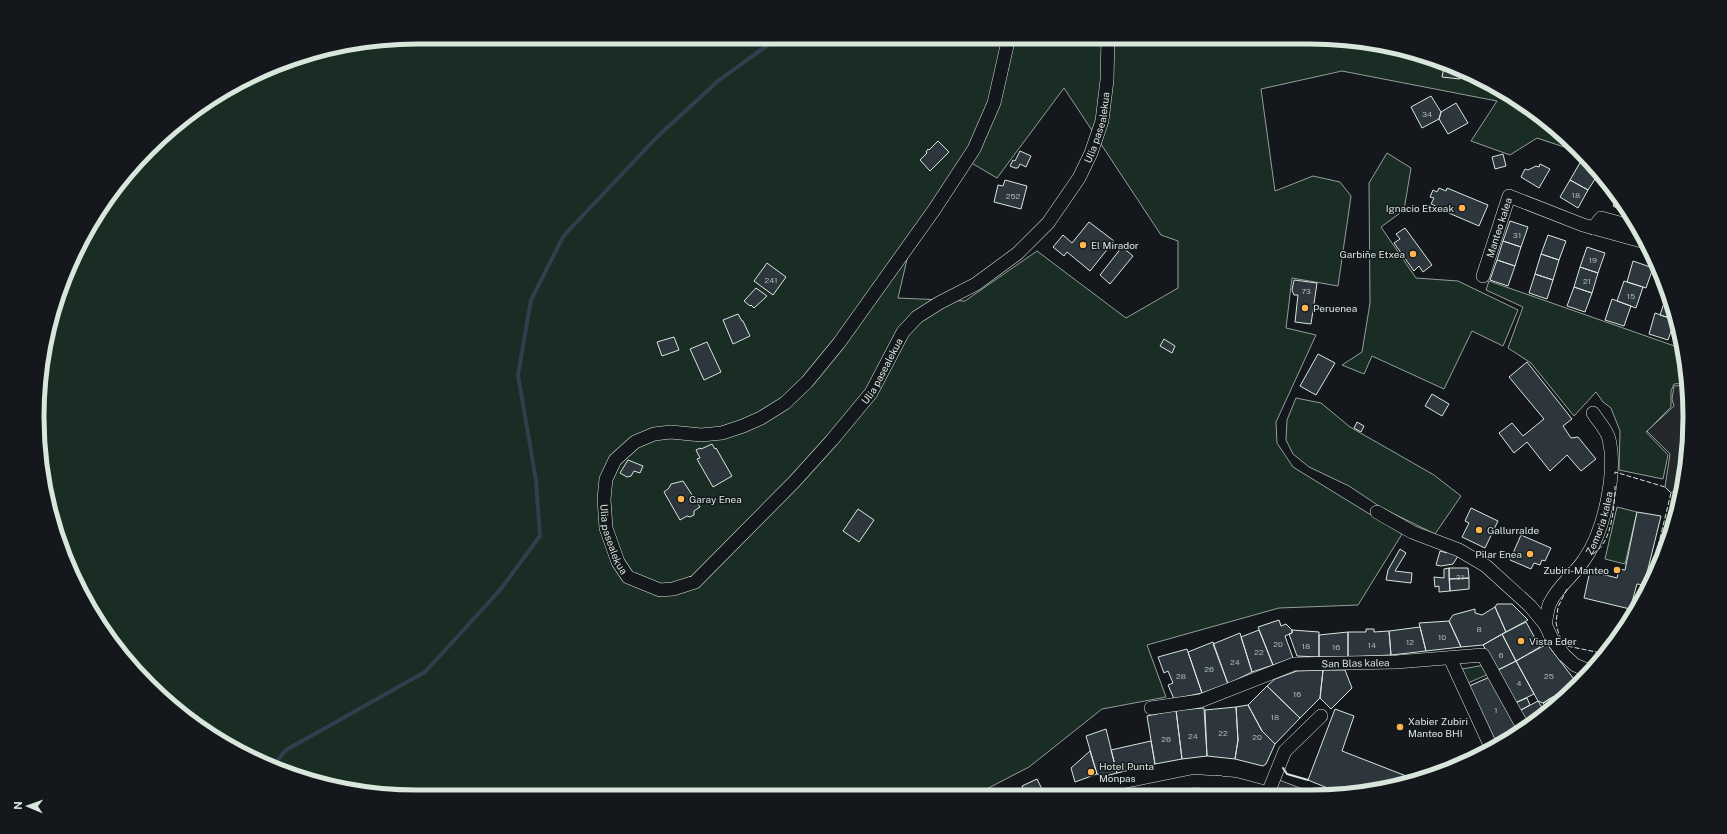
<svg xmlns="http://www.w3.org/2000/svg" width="1727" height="834" viewBox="0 0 1727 834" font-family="'Public Sans',sans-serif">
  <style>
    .green { fill: #1a2d24; stroke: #939e99; fill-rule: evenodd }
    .parking { fill: #24282b; stroke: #939e99 }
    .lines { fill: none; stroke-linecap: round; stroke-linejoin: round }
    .stream { stroke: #2f3f4d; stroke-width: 4 }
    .building { fill: #2c363c; stroke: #d8e6dc }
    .street-casing { stroke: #d8e6dc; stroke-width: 14 }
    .street { stroke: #14181c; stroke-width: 13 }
    .fence { stroke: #d8e6dc; stroke-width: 1; stroke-dasharray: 5 2; stroke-linecap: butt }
    .wall { stroke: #d8e6dc; stroke-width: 2 }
    .poi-dot { fill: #ffb74d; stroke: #14181c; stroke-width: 1.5 }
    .labels { text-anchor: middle; stroke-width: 3; stroke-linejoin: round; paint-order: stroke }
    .number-label { font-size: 8px; fill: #adbab4 }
    .street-label { font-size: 10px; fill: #d8e6dc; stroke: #14181c }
    .poi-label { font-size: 10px; fill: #d8e6dc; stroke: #14181c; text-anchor: start }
    .rim { fill: none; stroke: #d8e6dc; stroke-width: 5 }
  </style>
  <rect width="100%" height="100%" fill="#14181c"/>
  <path class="green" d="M417,37H1310L1384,44L1456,66L1521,101L1578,148L1576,151L1537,138L1510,155L1471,141L1497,101L1342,71L1261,89L1275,191L1313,176L1340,182L1351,196L1338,286L1292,278L1286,328L1316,335L1276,422L1277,443L1293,467L1402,534L1358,605L1279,608L1147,645L1166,697L1102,709L1029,767L975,795L417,797L343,790L271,768L206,733L148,686L76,585L40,467L44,343L88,227L131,167L185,116L295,57ZM1064,88L1161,235L1178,241V288L1126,318L1037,251L965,301L898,298L908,255L963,158L997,178Z
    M1387,153L1411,168L1404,210L1381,227L1416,278L1458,281L1518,310L1503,346L1472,331L1444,389L1372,356L1364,374L1342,365L1362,352L1370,303L1369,183Z
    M1489,281L1683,349L1687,383L1674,384L1671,391V407L1646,432L1668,455L1663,479L1619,470L1620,431L1611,408L1603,402L1596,392L1574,416L1531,363L1508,348L1523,307L1486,290Z
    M1296,398L1321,403L1350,427L1434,475L1461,496L1435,534L1382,508L1349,486L1309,467L1293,454L1286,440L1287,420Z
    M1617,507L1637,512L1625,564L1605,559Z
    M1485,665L1491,673L1468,683L1462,669Z"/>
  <path class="parking" d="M1687,385L1690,417L1684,482L1671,493L1665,487L1670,454L1647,431L1674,406L1672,399L1674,386Z
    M1279,780L1316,794H1272Z
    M1190,785L1232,786L1260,794H1145Z"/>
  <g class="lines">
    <path class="stream" d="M271,768L286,750L425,672L500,590L540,536L536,480L518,375L531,300L563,237L570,229L657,137L718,81L779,37"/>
  </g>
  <path class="building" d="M1445,63L1462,69L1460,79L1442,77Z
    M1431,96L1441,112L1439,119L1422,128L1411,107Z
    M1456,103L1468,123L1448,134L1439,119L1441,112Z
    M938,141L949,152L930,171L920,160L927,153L926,152L928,149L929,150Z
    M1020,151L1031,156L1026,167L1020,164L1018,168H1015L1010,166L1013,160L1015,161Z
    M1503,154L1506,166L1495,169L1492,157Z
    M1581,161L1597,170L1599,173L1588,190L1570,180Z
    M1540,164L1550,169L1539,188L1521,177L1525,169L1528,170L1536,166L1539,167Z
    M1005,180L1027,186L1021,209L994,202L998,185L1003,186Z
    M1570,180L1588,190L1578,208L1560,197Z
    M1439,188L1446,191L1447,188L1488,205L1479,226L1437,208L1438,207L1431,204L1434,198L1430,197L1433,190L1437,192Z
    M1618,197L1628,210L1626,213L1613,206Z
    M1510,221L1528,227L1521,247L1503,241Z
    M1089,222L1114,241L1090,271L1067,252L1064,256L1053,247L1063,235L1072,243Z
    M1405,228L1432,265L1423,272L1419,266L1414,271L1394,243L1400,239L1396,234Z
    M1548,235L1566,241L1559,260L1541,254Z
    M1503,241L1521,247L1515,266L1497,260Z
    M1122,247L1133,256L1110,284L1100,275Z
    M1587,247L1605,253L1598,273L1580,267Z
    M1541,254L1559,260L1553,280L1535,274Z
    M1497,260L1515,266L1508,286L1490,280Z
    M1633,261L1653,268L1646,288L1627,282Z
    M767,263L786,277L773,295L754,281Z
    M1580,267L1598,273L1592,293L1574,287Z
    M1535,274L1553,280L1547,299L1529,293Z
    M1294,280L1317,283L1311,324L1295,322L1298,295H1294L1292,290Z
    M1624,281L1643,287L1636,308L1617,301Z
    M1574,287L1592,293L1585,312L1567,306Z
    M756,288L767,296L754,308L751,305L750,306L744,301Z
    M1667,294L1668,295L1676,320L1660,315Z
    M1612,299L1631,306L1624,326L1605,320Z
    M1655,313L1675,320L1668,340L1649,334Z
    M738,314L742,321H743L750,336L733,344L723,320Z
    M674,337L679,350L662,356L657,342Z
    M1164,339L1175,346L1172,353L1160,346Z
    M707,342L721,372L704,380L690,349Z
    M1318,354L1335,363L1316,395L1300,386Z
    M1527,362L1572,419L1563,426L1571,438L1578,437L1596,459L1581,471L1567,455L1550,471L1527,442L1514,453L1499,433L1512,423L1523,436L1544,419L1509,377Z
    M1432,394L1449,404L1442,416L1425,406Z
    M1357,422L1364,426L1361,432L1354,428Z
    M712,444L715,449L716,448L732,476L713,487L697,459L700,458L696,450L700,448L701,449Z
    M628,460L643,466L640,473L634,471L631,476L627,477L620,473Z
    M683,481L700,507L694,511V515L690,517L687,516L680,520L664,492L669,488L671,484Z
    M1471,508L1498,521L1485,548L1462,537L1469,523L1465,521Z
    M858,509L874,520L859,542L843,531Z
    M1637,512L1661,516L1644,585L1637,584L1630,609L1584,598L1590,571L1617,578L1619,569L1625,570Z
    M1521,535L1551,548L1545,561L1542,560L1540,565L1534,563L1531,569L1510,560Z
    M1400,549L1406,553L1395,571L1412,573L1411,583L1386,580L1388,570Z
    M1440,551L1447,553L1448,551L1458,556L1453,564L1441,566L1436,565Z
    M1449,568H1468L1469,578L1449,579Z
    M1449,568L1450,591L1439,592V586L1435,587L1434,577L1444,578V569Z
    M1469,578V589L1450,591L1449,579Z
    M1497,604H1512L1528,620L1506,632L1495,607Z
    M1495,607L1506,632L1483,645L1461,647L1449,621L1453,615L1475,609V613L1482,615Z
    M1279,620L1281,626L1286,624L1292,630V633L1285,636L1293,658L1273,665L1258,627Z
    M1449,621L1461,647L1426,651L1419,623Z
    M1526,622L1540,647L1516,661L1502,634Z
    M1420,627L1426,651L1391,655L1389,631Z
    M1366,629H1374V632L1389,631L1391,655L1348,657V632H1366Z
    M1259,630L1273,665L1252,672L1241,637Z
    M1292,630L1319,632V657L1297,656L1289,634L1292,633Z
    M1348,632V657H1319V635Z
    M1240,633L1252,672L1228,684L1213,644Z
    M1502,634L1516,661L1498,670L1483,645Z
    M1213,642L1228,684L1202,693L1188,652Z
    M1547,644L1577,683L1564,695L1562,692L1543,703L1538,701L1516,661Z
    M1187,649L1202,693L1174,699L1168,685L1173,683L1168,671L1164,673L1158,657Z
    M1516,661L1534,694L1515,703L1498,670Z
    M1323,670L1320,698L1300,718L1267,686L1275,679L1297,671Z
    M1323,670H1345L1352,688L1331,709L1320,698Z
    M1492,676L1521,730L1496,742L1469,686Z
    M1267,686L1300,718L1275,744L1262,731L1248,705Z
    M1556,695L1560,700L1554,706L1549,699Z
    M1527,698L1530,705L1519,711L1515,703Z
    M1549,699L1554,706L1549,711L1543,703Z
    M1538,701L1546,714L1528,726L1519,711Z
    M1248,705L1262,731L1275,744L1266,764L1263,766L1235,759L1238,740L1236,707Z
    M1236,707L1238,740L1235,759L1207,756L1205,710Z
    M1204,708L1207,756L1182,759L1176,710Z
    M1335,709L1354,716L1342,751L1414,779L1360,794H1342L1308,780Z
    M1176,710L1182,759L1155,764L1147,716Z
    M1106,729L1117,773L1102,777L1097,774L1086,736Z
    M1151,741L1155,764L1117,773L1111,750Z
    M1090,751L1097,774L1075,782L1071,768Z
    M1037,779L1045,795H1015L1024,791L1022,786Z"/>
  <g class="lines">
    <defs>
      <g id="street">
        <path id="s1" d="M1009,37L994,103L974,149L934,210L839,343L807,382L785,403L761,418L743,426L722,433L701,435L671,432L654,434L635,442L615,460L606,479L604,499L606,528L618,562L628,577L660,590L673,589L695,582L794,482L832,440L871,393L903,332L917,317L939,303L976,284L1018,253L1048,223L1079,178L1091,153L1102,121L1107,80L1108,37"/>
        <path d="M1593,228L1601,218L1638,228"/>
        <path id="s2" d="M1483,276L1509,196L1583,225L1645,242"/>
        <path d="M1377,512L1412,532L1459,550L1486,566L1530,606L1545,624L1552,639L1564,655L1575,665L1589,671"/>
        <path id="s3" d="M1545,624C1547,617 1547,609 1550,603C1558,586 1574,575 1584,560C1604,532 1617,473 1609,439C1607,430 1598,421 1593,413"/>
        <path d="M1450,658L1491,747"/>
        <path id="s4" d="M1151,708L1200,701L1294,664L1396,662L1483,655L1524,729"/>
        <path d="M1268,793L1285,751L1321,716"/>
        <path d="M1211,794L1212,790L1219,782"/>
        <path d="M1125,795L1194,781L1235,784L1272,794"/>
      </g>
    </defs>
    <use href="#street" class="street-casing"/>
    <use href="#street" class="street"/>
    <path class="fence" d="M1615,474V472L1665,487L1671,493L1649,584
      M1593,554C1596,551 1600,549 1602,545C1612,533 1615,502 1615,486
      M1567,589L1558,607L1556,623L1559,635L1567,646L1606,654"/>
    <path class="wall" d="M1283,768L1287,774L1308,780"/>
  </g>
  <g class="poi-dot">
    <circle cx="1462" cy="208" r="4"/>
    <circle cx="1083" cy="245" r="4"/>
    <circle cx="1413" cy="254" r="4"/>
    <circle cx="1305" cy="308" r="4"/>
    <circle cx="681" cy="499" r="4"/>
    <circle cx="1479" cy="530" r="4"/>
    <circle cx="1530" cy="554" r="4"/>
    <circle cx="1617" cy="570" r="4"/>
    <circle cx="1521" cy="641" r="4"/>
    <circle cx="1400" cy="727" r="4"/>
    <circle cx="1091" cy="772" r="4"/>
  </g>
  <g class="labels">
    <g class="number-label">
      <text x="1427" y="117">34</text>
      <text x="1576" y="198">18</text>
      <text x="1013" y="199">252</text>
      <text x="1517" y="238">31</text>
      <text x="1593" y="263">19</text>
      <text x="771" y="283">241</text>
      <text x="1587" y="284">21</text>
      <text x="1306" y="294">73</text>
      <text x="1631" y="299">15</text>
      <text x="1460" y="580">31</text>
      <text x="1479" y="632">8</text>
      <text x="1442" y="640">10</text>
      <text x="1410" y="645">12</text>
      <text x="1278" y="647">20</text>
      <text x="1372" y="648">14</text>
      <text x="1306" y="649">18</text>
      <text x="1336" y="650">16</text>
      <text x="1259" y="655">22</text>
      <text x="1501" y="658">6</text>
      <text x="1235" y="665">24</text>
      <text x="1209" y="672">26</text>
      <text x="1181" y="679">28</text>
      <text x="1549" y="679">25</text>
      <text x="1519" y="686">4</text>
      <text x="1297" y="697">16</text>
      <text x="1496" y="713">1</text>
      <text x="1275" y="720">18</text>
      <text x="1223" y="736">22</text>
      <text x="1193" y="739">24</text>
      <text x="1257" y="740">20</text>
      <text x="1166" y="742">26</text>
    </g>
    <g class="street-label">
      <text dy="4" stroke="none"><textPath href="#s1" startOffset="1435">Ulia pasealekua</textPath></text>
      <text dy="4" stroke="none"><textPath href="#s2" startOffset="51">Manteo kalea</textPath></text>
      <text dy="4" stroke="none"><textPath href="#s1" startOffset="1099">Ulia pasealekua</textPath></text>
      <text dy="4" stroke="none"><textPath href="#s3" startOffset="117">Zemoria kalea</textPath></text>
      <text dy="4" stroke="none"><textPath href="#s1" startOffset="704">Ulia pasealekua</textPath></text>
      <text dy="4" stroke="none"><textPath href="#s4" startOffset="212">San Blas kalea</textPath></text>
    </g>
    <g class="poi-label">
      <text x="1454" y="212" text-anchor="end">Ignacio Etxeak</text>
      <text x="1091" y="249">El Mirador</text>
      <text x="1405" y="258" text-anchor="end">Garbiñe Etxea</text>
      <text x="1313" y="312">Peruenea</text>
      <text x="689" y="503">Garay Enea</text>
      <text x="1487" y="534">Gallurralde</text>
      <text x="1522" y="558" text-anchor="end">Pilar Enea</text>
      <text x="1609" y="574" text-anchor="end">Zubiri-Manteo</text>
      <text x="1529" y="645">Vista Eder</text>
      <text x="1408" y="725">Xabier Zubiri<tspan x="1408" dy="12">Manteo BHI</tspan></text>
      <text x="1099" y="770">Hotel Punta<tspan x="1099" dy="12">Monpas</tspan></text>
    </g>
  </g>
  <path d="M0 0H1727V834H0ZM417 44H1310A373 373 0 0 1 1683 417V417A373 373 0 0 1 1310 790H417A373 373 0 0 1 44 417V417A373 373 0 0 1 417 44Z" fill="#14181c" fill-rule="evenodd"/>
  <path class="rim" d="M417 44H1310A373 373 0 0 1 1683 417V417A373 373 0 0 1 1310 790H417A373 373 0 0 1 44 417V417A373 373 0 0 1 417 44Z"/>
  <g transform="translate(28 806) rotate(272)" stroke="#14181c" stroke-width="3" paint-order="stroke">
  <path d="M0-3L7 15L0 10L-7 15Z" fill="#d8e6dc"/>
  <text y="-6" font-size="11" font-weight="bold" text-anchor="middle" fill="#d8e6dc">N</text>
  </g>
</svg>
